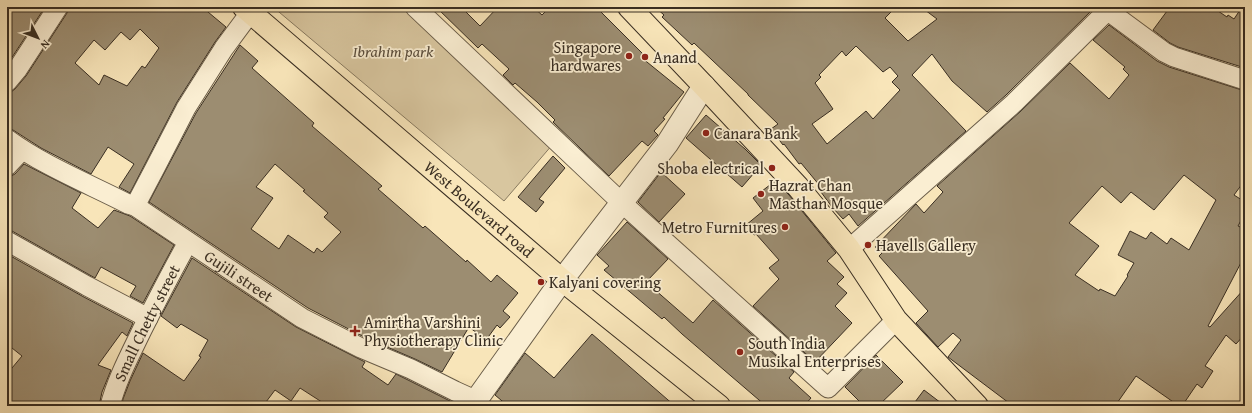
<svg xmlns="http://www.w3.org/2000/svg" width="1252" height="413" viewBox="0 0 1252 413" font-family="'Gentium Book Plus',serif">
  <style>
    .green { fill: #d8c69f; stroke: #887a60 }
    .building { fill: #9c8d71; stroke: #392e22; fill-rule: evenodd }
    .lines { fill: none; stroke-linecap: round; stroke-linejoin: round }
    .minor-casing { stroke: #695c48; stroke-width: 21 }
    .tertiary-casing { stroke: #695c48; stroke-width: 24 }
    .primary-casing { stroke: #392e22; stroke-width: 24 }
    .minor { stroke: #faeed2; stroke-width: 19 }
    .tertiary { stroke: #faeed2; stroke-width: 22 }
    .primary { stroke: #f8e5b9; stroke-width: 22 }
    .poi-dot { fill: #8f2418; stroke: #faeed2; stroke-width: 1.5 }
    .labels { text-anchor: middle; stroke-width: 3.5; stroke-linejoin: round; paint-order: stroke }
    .poi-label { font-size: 16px; fill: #392e22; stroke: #faeed2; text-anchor: start }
    .park-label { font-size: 16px; font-style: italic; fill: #594c3b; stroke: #faeed2 }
    .street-label { font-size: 16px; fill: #392e22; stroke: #faeed2 }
  </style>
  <rect width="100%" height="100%" fill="#f8e5b9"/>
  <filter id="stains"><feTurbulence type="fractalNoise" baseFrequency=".005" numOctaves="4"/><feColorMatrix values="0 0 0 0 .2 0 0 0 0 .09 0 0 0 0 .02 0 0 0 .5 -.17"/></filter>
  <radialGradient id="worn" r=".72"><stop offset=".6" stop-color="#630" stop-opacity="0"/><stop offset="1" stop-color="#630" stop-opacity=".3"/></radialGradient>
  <path class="green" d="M273,7H410L553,144L504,201Z"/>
  <path class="building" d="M7,7H45L7,65Z
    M69,7H202L226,27L215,42L177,102L130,193L119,187L134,164L108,147L91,174L41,148L13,130L7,128V93L11,92L15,89L26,76L67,13ZM140,29L159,48L145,68L142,66L127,86L104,75L99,85L75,63L94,40L105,50L121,32L130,40Z
    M436,7H461L480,26L498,7H533L542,15L550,7H596L645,56L642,58L684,92L663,118L665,119L654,131L658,135L648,146L642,141L609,176L553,122L555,120L537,102L515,83L513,85L503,75L509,69L482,44L478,48Z
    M655,7H896L885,18L908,41L937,19L921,7H1095L1006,95L987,112L952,81L932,54L912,75L966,131L858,226L849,214L843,219L832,207L818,188L820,186L801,163L799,164L784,144L783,145L771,129L778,124L748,95V94L694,43L692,45L662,17L664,15ZM856,46L883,72L890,67L898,76L892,82L900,90L873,119L866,111L827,144L812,124L833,109L815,83L821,77L819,75L842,51L846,56Z
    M1170,7H1212L1227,17L1228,15L1234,19L1242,7H1245V68L1178,47L1170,43L1153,30Z
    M1109,25L1157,61L1169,67L1245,91V180L1234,195L1245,202V213L1238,226L1245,229V255L1208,326L1210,327L1245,288V334L1236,344L1226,335L1205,366L1213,371L1202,388L1197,384L1182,406H1179L1136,376L1115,406H1013L948,357L961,340L953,333L938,347L916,323L928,311L879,256L882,253L875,247L916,204L924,213L943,192L937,186L1021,111L1070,63L1109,99L1129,75L1123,69L1125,67L1093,40ZM1184,175L1216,200L1189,250L1171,238L1167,244L1151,232L1146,239L1130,231L1118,255L1134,263L1127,275L1128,276L1115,296L1100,289L1099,291L1075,275L1099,246L1069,223L1102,186L1121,203L1131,192L1154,210Z
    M240,45L258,61L252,68L314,123L312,126L382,186L378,189L423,228L425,226L466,262L467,260L491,282L497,275L518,293L503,311L510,317L500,328L497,325L486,340L469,327L442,372L415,359L366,338L308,308L149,202L196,113ZM275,164L305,190L303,191L328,213L324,217L341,232L322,252L317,248L314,253L288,235L279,249L251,229L273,198L256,187Z
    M706,115L745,149L761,165L742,187L686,138Z
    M553,156L565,168L539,199L544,202L536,212L518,197Z
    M24,164L81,193L72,208L98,228L114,210L130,216L174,245L143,303L130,296L136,286L101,267L95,278L12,231L7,230V177L11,176L15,174Z
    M661,172L685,194L659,222L638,202Z
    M775,181L789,195L836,253L827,261L844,277L837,284L847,293L835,306L852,323L815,362L753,306L779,279L769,268L779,260L756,234L754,235L746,225L763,211L753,198Z
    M627,222L668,259L646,282L693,323L713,300L794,372L789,378L811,398L804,406H766L682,334L664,317L662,319L604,270L609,266L597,255Z
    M7,254L82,296L133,323L127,336L122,332L98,365L111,370L102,392L99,406H50L42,401L38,406H7V374L22,356L7,344Z
    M192,258L296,327L365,362L362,367L388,385L396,374L460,406H328L300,388L291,401L275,390L263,406H126L122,404L123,399L130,381L143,353L184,381L201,357L199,356L208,340L181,324L177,328L161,316Z
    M592,334L675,406H508L495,395L525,353L554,378Z
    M876,355L903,382L878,406H864L845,387Z
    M924,390L945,406H912Z"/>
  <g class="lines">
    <defs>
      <g id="minor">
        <path d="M415,7L622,203L828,388L896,320"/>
        <path d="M1107,10L1164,52L1174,57L1245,80"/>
        <path d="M7,82L17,70L58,7"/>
        <path id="s1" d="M7,139C44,166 87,183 128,204L135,206L302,318L361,348L411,369L455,391L477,401"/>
        <path d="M7,166L22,150"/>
        <path d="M135,206L155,168L186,108L224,48L250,13"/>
        <path d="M7,241L87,286L148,318"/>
        <path d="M849,249L1014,103L1105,13L1107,10L1106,7"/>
        <path id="s2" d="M110,406C117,379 130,355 142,330C157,300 172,271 188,242"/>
      </g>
      <path id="tertiary" d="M472,406L562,280L667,144L704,86"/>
      <g id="primary">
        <path id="s3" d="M244,7L562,280L719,406"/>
        <path d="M629,7L704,86L798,187L849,249L896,320L977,406"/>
      </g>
    </defs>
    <use href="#minor" class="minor-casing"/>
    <use href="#tertiary" class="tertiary-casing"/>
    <use href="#primary" class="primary-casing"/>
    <use href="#minor" class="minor"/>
    <use href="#tertiary" class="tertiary"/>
    <use href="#primary" class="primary"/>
  </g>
  <g class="poi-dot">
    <circle cx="629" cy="56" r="4"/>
    <circle cx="645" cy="57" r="4"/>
    <circle cx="706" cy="133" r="4"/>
    <circle cx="772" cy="168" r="4"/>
    <circle cx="761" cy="194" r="4"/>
    <circle cx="785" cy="227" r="4"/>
    <circle cx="868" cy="245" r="4"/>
    <circle cx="541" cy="282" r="4"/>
    <path d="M353 325h4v4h4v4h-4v4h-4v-4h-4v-4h4z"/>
    <circle cx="740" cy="352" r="4"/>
  </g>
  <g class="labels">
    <g class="poi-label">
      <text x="621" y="53" text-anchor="end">Singapore<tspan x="621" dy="18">hardwares</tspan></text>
      <text x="653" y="63">Anand</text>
      <text x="714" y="139">Canara Bank</text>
      <text x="764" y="174" text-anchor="end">Shoba electrical</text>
      <text x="769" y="191">Hazrat Chan<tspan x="769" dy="18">Masthan Mosque</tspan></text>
      <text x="777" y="233" text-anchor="end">Metro Furnitures</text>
      <text x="876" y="251">Havells Gallery</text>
      <text x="549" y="288">Kalyani covering</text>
      <text x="364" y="328">Amirtha Varshini<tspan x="364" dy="18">Physiotherapy Clinic</tspan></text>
      <text x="748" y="349">South India<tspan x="748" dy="18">Musikal Enterprises</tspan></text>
    </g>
    <g class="park-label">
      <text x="393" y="57">Ibrahim park</text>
    </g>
    <g class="street-label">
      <text dy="6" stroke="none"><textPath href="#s3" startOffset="310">West Boulevard road</textPath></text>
      <text dy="6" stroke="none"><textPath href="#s1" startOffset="270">Gujili street</textPath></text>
      <text dy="6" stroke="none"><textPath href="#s2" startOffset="91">Small Chetty street</textPath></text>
    </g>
  </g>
  <rect width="1252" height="413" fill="none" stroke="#f8e5b9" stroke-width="24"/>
  <rect x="8" y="8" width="1236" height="397" fill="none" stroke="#392e22" stroke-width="2"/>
  <rect x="12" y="12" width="1228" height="389" fill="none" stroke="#392e22"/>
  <g transform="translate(38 38) rotate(132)" stroke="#faeed2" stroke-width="3" paint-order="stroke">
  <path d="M0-3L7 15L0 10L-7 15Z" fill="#392e22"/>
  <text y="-6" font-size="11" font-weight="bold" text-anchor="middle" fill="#392e22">N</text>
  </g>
  <rect width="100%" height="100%" filter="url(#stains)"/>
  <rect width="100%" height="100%" fill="url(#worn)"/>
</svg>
